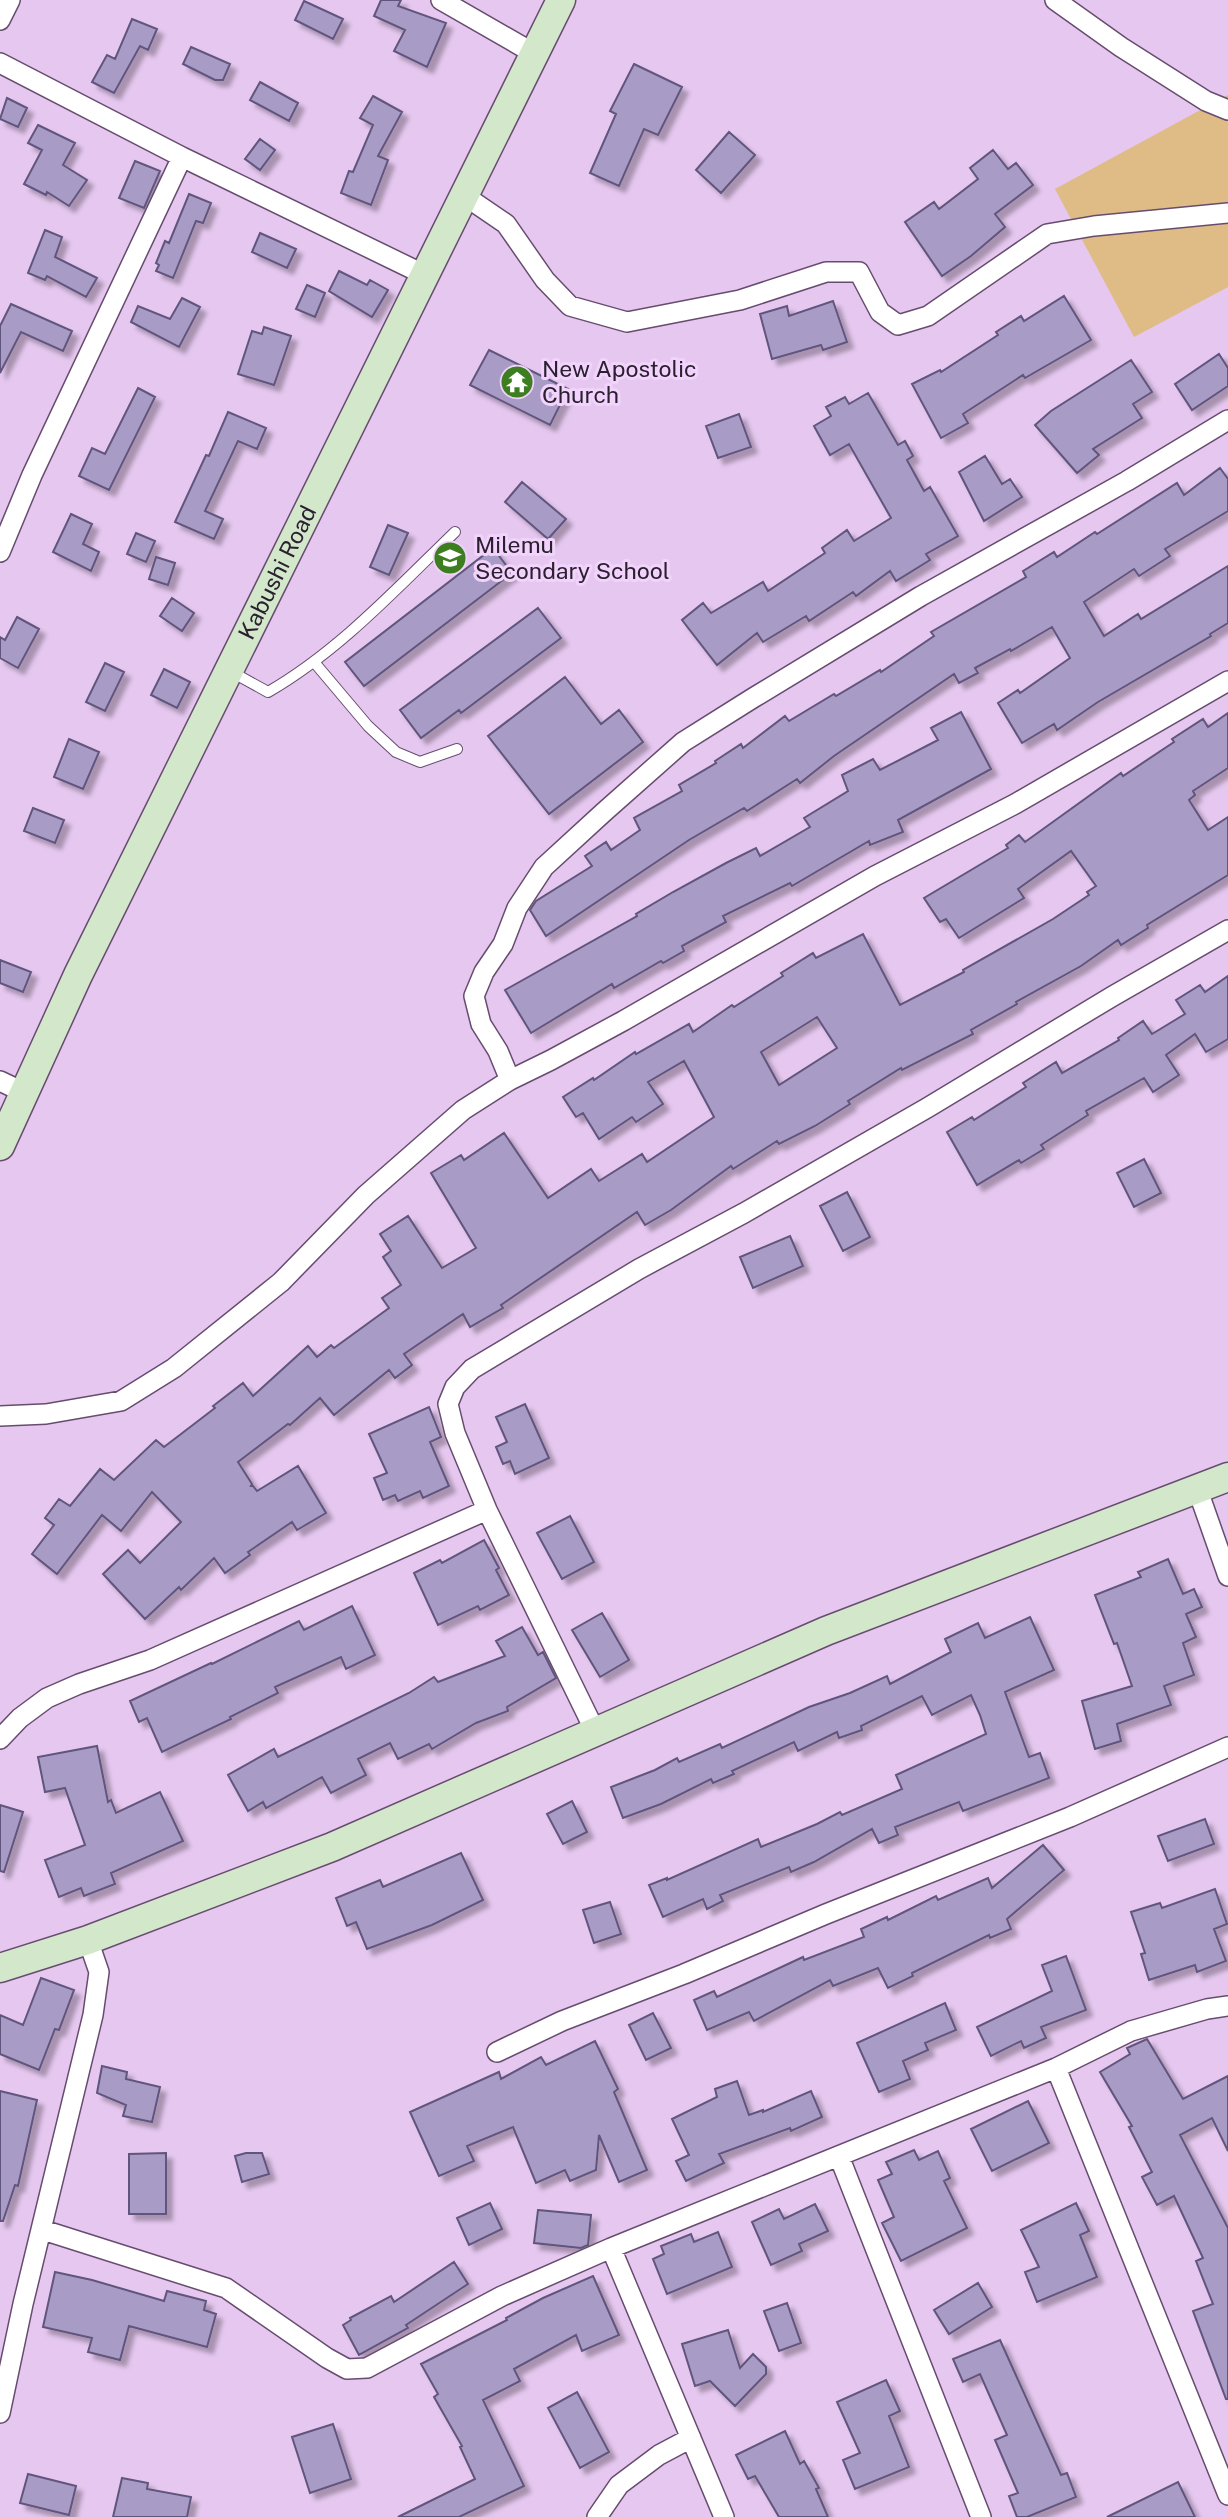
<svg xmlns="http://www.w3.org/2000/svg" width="1228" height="2517" viewBox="0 0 1228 2517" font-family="'Public Sans',sans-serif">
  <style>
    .green { fill: #dfbb85 }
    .building { fill: #a89cc7; stroke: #61557d; stroke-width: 2; fill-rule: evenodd; filter: url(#shadow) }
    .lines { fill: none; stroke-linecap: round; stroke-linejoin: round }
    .lane-casing { stroke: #674c6f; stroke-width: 12 }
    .street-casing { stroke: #674c6f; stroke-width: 22 }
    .secondary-casing { stroke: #674c6f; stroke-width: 31 }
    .lane { stroke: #fff; stroke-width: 10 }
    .street { stroke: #fff; stroke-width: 19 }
    .secondary { stroke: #d3e8cb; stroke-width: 28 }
    .labels { text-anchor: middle; stroke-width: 6; stroke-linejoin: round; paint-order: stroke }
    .poi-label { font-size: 23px; fill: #2b202f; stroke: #f2d3fc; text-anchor: start }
    .street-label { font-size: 23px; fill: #2b202f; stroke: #f2d3fc }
  </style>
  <defs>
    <filter id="shadow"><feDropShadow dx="6" dy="6" stdDeviation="2" flood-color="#0004"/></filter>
  </defs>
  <rect width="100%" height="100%" fill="#e5c7ef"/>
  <path class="green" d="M1228,95V287L1134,337L1055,189Z"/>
  <path class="building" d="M381,0H401L398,6L446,23L427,67L394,51L405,30L374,16Z
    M304,1L343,19L333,39L295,20Z
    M132,19L157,29L148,50L140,46L114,93L92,82L107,55L115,59Z
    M191,47L230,64L223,80H215L183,64Z
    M634,64L682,87L658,135L644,129L619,186L590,173L616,114L610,111Z
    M260,82L298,103L289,121L250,100Z
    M373,96L402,112L378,156L388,160L371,205L341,193L349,171L353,172L373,125L360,118Z
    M7,98L27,108L18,127L0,119Z
    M38,125L75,143L63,165L87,180L69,206L47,192L46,195L24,184L42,150L28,143Z
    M729,132L755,155L721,193L696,170Z
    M260,139L275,150L260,170L245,159Z
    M993,150L1008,169L1016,163L1033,185L995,214L1005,227L971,256L942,276L905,222L934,202L939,209L978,179L970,168Z
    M135,161L160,171L144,208L119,198Z
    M189,194L211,203L203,223L196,221L173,278L156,271L159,265L156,263L165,241L169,243Z
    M45,230L62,237L55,257L97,278L86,297L47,276L45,280L28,273Z
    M260,233L296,249L287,268L252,252Z
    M339,271L367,285L370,280L388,290L372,317L329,291Z
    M307,285L325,293L315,317L296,309Z
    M1064,296L1091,340L1025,378L1023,375L963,414L968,423L941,438L912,384L940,370L941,372L998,335L996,332L1021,316L1024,321Z
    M182,298L200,307L179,347L131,322L138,306L170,319Z
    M833,301L847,342L823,350L821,345L772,359L760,314L787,306L789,316Z
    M11,304L72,331L63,351L21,332L0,373V326Z
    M264,327L291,336L274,385L238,374L252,331L262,334Z
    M489,350L568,389L550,425L470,385Z
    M1219,354L1228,368V386L1192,410L1175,384Z
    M1131,360L1152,392L1133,404L1142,418L1093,449L1099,455L1077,473L1035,425L1051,411Z
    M138,388L155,397L109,490L79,476L92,448L105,454Z
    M868,393L898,445L905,441L913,456L907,460L924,491L930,487L958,536L926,554L930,560L896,581L890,571L856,596L853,592L809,621L806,616L763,642L757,633L717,665L682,620L703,603L711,613L763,582L768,591L825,553L822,548L847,530L854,541L891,518L849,444L830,455L814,426L831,416L826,407L845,397L849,404Z
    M228,412L266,428L257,449L238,441L205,511L223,519L214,539L175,522L206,455L209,456Z
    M739,414L751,447L718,458L706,426Z
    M985,456L1002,484L1010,479L1022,497L984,521L959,472Z
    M1220,468L1228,479V511L1165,549L1170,556L1139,576L1134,569L1084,602L1104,636L1138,614L1141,619L1228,566V623L1210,634L1211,636L1098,702L1057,730L1054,724L1022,743L998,703L1018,690L1020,693L1070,658L1052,627L1011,651L1010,649L975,668L978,673L959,683L954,674L834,756L800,783L797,779L747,811L744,808L689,840L546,936L530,910L536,901L592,866L585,856L606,842L611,850L640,830L634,818L682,791L679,785L716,763L715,761L741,744L743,748L785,716L789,721L834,694L836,696L880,670L881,672L934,636L931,632L1026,577L1023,571L1054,552L1057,557L1095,532L1097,534L1177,483L1184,495Z
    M522,482L566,519L548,539L505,502Z
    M71,514L92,524L83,544L99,552L91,571L53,552Z
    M388,525L408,533L389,575L370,567Z
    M136,533L155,541L146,562L127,554Z
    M493,548L512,573L364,686L345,662Z
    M156,557L175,563L168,585L149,579Z
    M172,598L194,613L182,631L160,616Z
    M538,608L561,638L461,713L459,710L421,738L400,710Z
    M17,617L39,629L18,668L0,658V637L5,640Z
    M105,663L124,672L105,711L86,702Z
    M164,669L190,682L177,708L151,695Z
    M565,677L601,724L619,710L643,742L549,814L488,736Z
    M961,712L991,769L898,820L903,832L870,845L869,841L792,886L790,883L723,916L726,922L682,946L684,951L663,963L661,961L614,988L612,984L531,1033L505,990L637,916L636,914L673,892L726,863L756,848L760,856L810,827L804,818L848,791L842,775L873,759L880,770L938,740L931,728Z
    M1228,713V768L1193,791L1195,795L1189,800L1208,830L1228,817V875L1147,925L1148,928L1121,945L1118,940L1081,966L1016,1002L1017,1004L971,1030L973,1034L902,1070L901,1068L848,1101L850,1104L815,1126L779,1144L777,1141L733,1169L731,1166L671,1210L645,1225L637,1212L501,1305L503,1308L470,1327L463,1314L404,1354L412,1365L395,1378L389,1370L334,1415L320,1398L290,1425L288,1424L238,1462L252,1484L251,1486H253L257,1491L298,1466L326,1513L297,1530L292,1522L248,1552L250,1555L225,1573L214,1558L181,1590L179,1587L145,1619L103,1574L128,1550L140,1563L181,1522L152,1492L121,1531L102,1515L57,1574L32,1554L54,1525L45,1518L59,1499L70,1506L100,1469L114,1480L156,1440L164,1447L215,1408L213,1406L243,1383L253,1396L308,1346L317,1357L331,1345L334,1348L389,1308L382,1298L401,1285L383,1257L391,1251L380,1234L408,1216L442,1268L476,1248L431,1173L461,1155L464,1160L504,1133L548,1198L591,1169L599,1181L642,1154L647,1162L714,1117L684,1061L648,1082L663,1104L636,1122L632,1117L599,1139L583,1113L576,1117L563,1097L593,1078L594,1080L635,1052L636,1054L689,1024L693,1032L732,1005L734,1007L783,976L781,973L813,953L816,958L863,934L900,1005L964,972L963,970L1053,919L1089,895L1087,892L1096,886L1071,851L1018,889L1024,898L959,938L946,919L940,922L924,898L1008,848L1006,845L1019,835L1025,842L1121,773L1123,776L1174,742L1172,739L1203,719L1208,727ZM817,1017L837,1048L779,1085L761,1052Z
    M69,739L99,752L83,789L54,777Z
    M33,808L64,820L55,843L24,831Z
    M0,960L31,972L23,992L0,983Z
    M1228,976V1039L1206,1052L1195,1034L1166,1055L1179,1075L1153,1092L1144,1078L1086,1111L1088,1115L1041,1145L1044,1149L1021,1163L1019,1160L977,1185L947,1132L972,1117L974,1120L1026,1087L1023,1083L1056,1062L1062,1073L1119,1040L1118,1038L1143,1021L1152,1034L1185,1014L1176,1000L1200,985L1205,992Z
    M1144,1159L1161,1193L1134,1207L1117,1173Z
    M847,1192L870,1237L843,1251L820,1206Z
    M790,1236L803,1266L753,1288L740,1257Z
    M525,1404L549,1458L515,1474L510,1461L503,1464L496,1447L507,1442L496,1417Z
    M429,1407L441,1437L430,1442L449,1486L423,1498L420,1491L398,1501L395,1495L383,1500L374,1478L387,1473L369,1434Z
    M570,1516L594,1562L562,1579L537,1533Z
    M484,1540L499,1568L496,1570L509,1595L480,1610L478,1606L438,1625L414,1573L440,1560L442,1563Z
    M1168,1559L1183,1594L1194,1589L1202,1607L1186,1614L1196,1637L1183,1643L1194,1675L1164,1686L1171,1705L1117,1724L1121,1741L1095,1749L1082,1701L1132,1686L1117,1643L1114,1644L1095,1595L1141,1577L1138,1572Z
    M352,1606L375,1655L346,1669L341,1657L275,1687L278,1693L230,1717L231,1719L162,1752L147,1718L139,1722L130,1701L211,1663L212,1664L299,1621L304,1630Z
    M602,1613L629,1660L600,1677L572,1630Z
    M1030,1617L1054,1670L1005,1692L1029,1757L1040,1753L1049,1778L963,1811L959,1802L895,1827L898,1835L879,1843L872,1829L814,1862L791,1872L789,1867L720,1895L723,1901L707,1909L703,1899L663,1917L649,1885L667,1878V1880L758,1839L761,1847L817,1824L840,1812L842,1815L902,1789L896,1775L986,1734L980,1715L971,1695L932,1715L922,1696L861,1726L862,1730L839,1738L837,1732L798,1751L794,1742L732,1771L734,1774L713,1783L711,1779L661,1804L623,1818L611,1787L655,1770L677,1758L679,1762L720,1744L722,1748L809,1707L850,1693L887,1676L890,1684L951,1652L945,1639L978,1623L985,1638Z
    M522,1627L538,1655L543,1652L556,1678L507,1707L508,1711L476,1723L432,1749L429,1744L398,1759L390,1743L358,1759L366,1775L331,1793L322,1777L266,1808L263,1802L248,1811L228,1775L274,1749L278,1757L409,1693L434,1677L438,1682L505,1656L496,1641Z
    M97,1746L108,1802L111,1800L116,1813L160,1792L183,1841L111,1873L115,1884L84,1896L81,1888L59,1897L45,1860L85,1845L65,1788L45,1792L38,1757Z
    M572,1801L587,1832L563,1844L547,1814Z
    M0,1805L23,1812L4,1872L0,1871Z
    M1205,1819L1214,1844L1168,1861L1158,1836Z
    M1043,1845L1064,1870L1007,1919L1011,1929L990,1938L989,1935L912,1973L913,1976L888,1988L878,1968L833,1986L830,1980L754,2021L749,2012L707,2030L694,2000L714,1991L717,1997L803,1957L804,1960L864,1937L861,1929L887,1917L888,1920L936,1896L938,1900L988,1878L992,1888Z
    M461,1853L483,1900L432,1925L367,1949L356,1922L347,1926L336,1898L380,1880L383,1887Z
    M1215,1889L1227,1924L1214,1929L1226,1961L1197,1972L1195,1965L1149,1980L1141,1954L1145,1953L1131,1912L1160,1903L1162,1908Z
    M610,1902L621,1934L594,1943L583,1910Z
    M1066,1956L1086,2010L1041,2027L1046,2038L1024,2048L1021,2041L991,2056L977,2027L1052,1991L1042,1965Z
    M41,1978L74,1990L59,2030L55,2029L39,2070L0,2054V2015L23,2025Z
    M945,2003L956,2030L925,2043L928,2050L903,2061L910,2079L879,2092L857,2043Z
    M653,2013L671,2048L646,2060L629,2025Z
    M1147,2039L1183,2099L1228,2076V2151L1212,2118L1180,2135L1228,2228V2399H1226L1193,2311L1213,2304L1196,2261L1203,2258L1174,2196L1157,2205L1142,2177L1152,2172L1129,2127L1132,2126L1100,2072L1130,2054L1127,2048Z
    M595,2041L618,2089L614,2092L647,2170L619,2182L599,2135L596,2170L570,2181L565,2170L536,2183L513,2127L467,2146L474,2161L439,2176L410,2112L499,2072L501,2079L541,2057L546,2065Z
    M102,2066L127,2072L126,2079L160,2087L152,2122L123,2116L126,2105L97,2093Z
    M737,2081L749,2115L763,2110V2112L811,2091L822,2117L791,2131L790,2128L719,2154L724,2163L686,2181L676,2161L689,2155L672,2119L717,2097L715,2089Z
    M0,2091L37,2100L18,2186L15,2185L3,2221H0Z
    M1028,2101L1049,2143L992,2171L971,2129Z
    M914,2150L919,2160L938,2151L950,2178L944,2181L967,2228L901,2261L882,2223L894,2217L878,2180L892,2174L886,2162Z
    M166,2153V2214H129V2154Z
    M246,2153H262L269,2174L242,2182L235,2156Z
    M490,2203L502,2229L469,2245L457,2218Z
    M1076,2203L1089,2231L1080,2235L1097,2277L1037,2302L1025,2272L1039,2267L1021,2230Z
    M815,2204L828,2231L799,2244L802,2251L771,2265L752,2222L779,2209L784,2219Z
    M538,2210L591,2215L588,2245L581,2248L534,2243Z
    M718,2232L732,2267L667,2294L653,2259L664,2254L661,2246L691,2234L694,2242Z
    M454,2262L468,2284L406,2325L408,2328L359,2355L343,2325L351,2320L350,2318L391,2296L394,2302Z
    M55,2272L92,2280L164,2301L167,2291L206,2301L204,2310L216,2314L207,2347L129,2326L120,2360L88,2352L92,2338L43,2327Z
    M593,2276L619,2335L582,2351L576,2335L514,2369L520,2381L483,2400L524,2486L459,2517H398L475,2479L460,2447L462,2446L434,2397L438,2394L421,2364L507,2320L506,2318L543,2298Z
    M978,2283L992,2307L949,2334L934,2310Z
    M787,2303L801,2343L779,2351L764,2311Z
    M728,2330L740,2368L753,2354L766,2367V2374L735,2406L710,2381L695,2386L682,2344Z
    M1000,2340L1061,2475L1067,2473L1076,2497L1027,2517H1017L1009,2496L1018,2493L995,2440L1007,2435L980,2374L963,2382L953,2359Z
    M886,2380L900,2411L889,2416L909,2467L855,2489L843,2460L860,2453L837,2402Z
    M577,2392L609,2452L580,2468L548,2408Z
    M333,2424L351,2479L310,2493L292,2437Z
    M785,2431L800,2464L804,2461L819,2488L816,2489L828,2517H779L755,2476L748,2479L736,2455Z
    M28,2474L76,2486L69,2515L20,2503Z
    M122,2478L148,2483L147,2489L191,2497L187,2517H113Z
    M1178,2482L1195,2517H1107Z"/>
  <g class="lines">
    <defs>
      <path id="lane" d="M314,662L368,726L396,752L420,762L457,749
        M230,671L268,692C339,651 396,589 455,532"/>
      <path id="street" d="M441,0L535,54
        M1055,0L1121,47L1206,101L1228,110
        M0,20L10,0
        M0,63L182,157L425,275
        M465,196L506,224L545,280L570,306L627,322L740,300L826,272H859L880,312L898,325L928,316L1047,234L1094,226L1228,213
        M1228,420L1127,481L921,596L753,698L683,742L604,812L544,867L517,908L503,944L484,972L474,996L481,1024L498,1051L510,1080L551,1060L623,1021L875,876L1015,804L1228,681
        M0,552L32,475L182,157
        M0,1081L23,1092
        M0,1416L46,1414L121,1401L174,1368L281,1282L366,1195L463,1110L510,1080
        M1197,1488L1228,1576
        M596,1733L487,1510L455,1433L448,1404L455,1387L472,1369L639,1269L744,1213L927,1108L1113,996L1228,930
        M0,1739L20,1718L47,1698L79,1684L150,1660L487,1510
        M497,2052L562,2021L684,1974L826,1914L1070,1817L1228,1747
        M1056,2068L1228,2495
        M839,2156L981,2517
        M43,2230L226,2288L327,2358L347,2369L367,2368L502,2296L611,2248L1056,2068L1131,2031L1207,2009L1228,2006
        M611,2248L724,2517
        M0,2413L23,2304L93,2015L99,1972L88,1940
        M597,2517L619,2485L659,2455L691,2438"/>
      <g id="secondary">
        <path id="s1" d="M0,1146L78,975L561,0"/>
        <path d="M0,1968L88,1940L332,1847L826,1631L1228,1477"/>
      </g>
    </defs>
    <use href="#lane" class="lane-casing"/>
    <use href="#street" class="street-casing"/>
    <use href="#secondary" class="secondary-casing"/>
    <use href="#lane" class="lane"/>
    <use href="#street" class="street"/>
    <use href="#secondary" class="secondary"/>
  </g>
  <defs>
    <symbol id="temple-disc" viewBox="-11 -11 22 22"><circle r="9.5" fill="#3d7f20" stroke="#f2d3fc"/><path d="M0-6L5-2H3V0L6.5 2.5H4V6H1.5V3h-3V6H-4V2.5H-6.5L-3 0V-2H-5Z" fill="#fff"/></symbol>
    <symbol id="school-disc" viewBox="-11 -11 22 22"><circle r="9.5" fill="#3d7f20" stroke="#f2d3fc"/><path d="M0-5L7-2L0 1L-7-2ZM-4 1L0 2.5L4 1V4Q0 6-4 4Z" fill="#fff"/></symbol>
  </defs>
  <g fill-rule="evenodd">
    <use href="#temple-disc" x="498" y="363" width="38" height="38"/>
    <use href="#school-disc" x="431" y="539" width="38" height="38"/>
  </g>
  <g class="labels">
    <g class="poi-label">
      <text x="542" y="377">New Apostolic<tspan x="542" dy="26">Church</tspan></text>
      <text x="475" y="553">Milemu<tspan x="475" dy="26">Secondary School</tspan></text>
    </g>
    <g class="street-label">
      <text dy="8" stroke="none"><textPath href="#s1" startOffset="637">Kabushi Road</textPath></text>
    </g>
  </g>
</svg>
